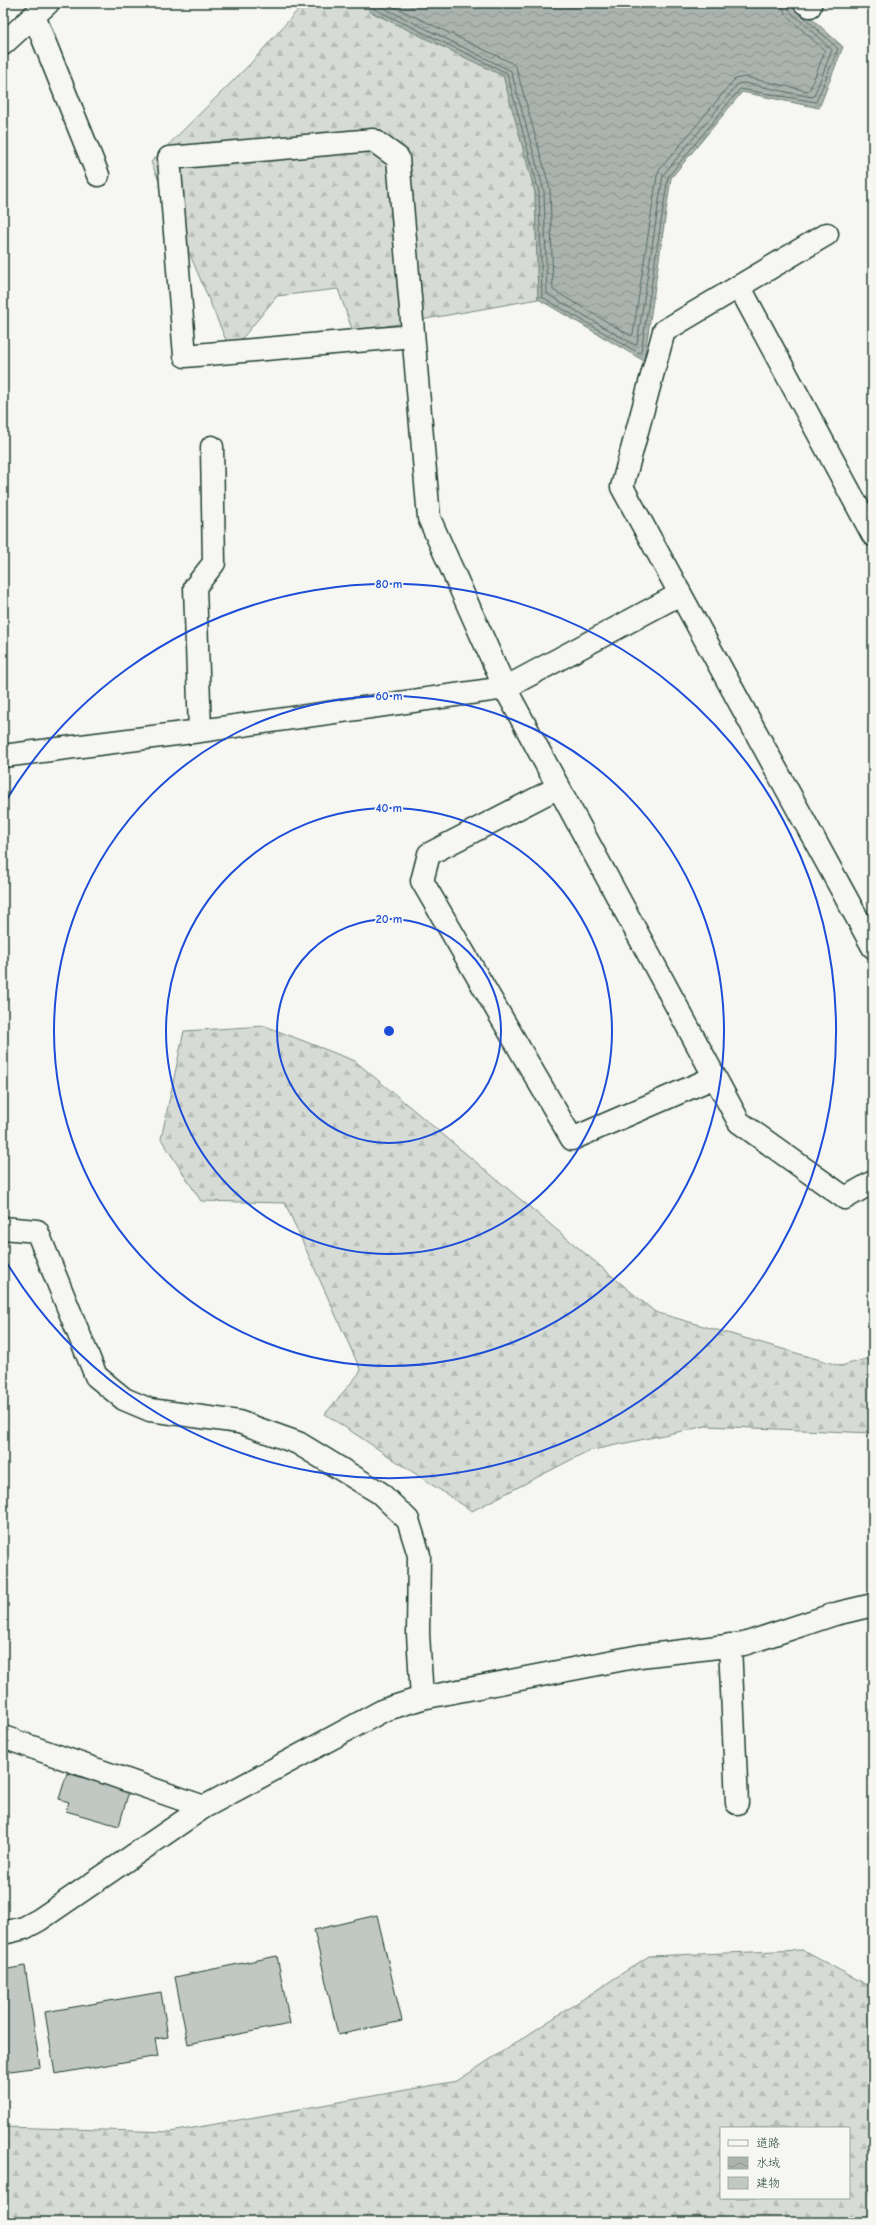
<svg xmlns="http://www.w3.org/2000/svg" width="876" height="2225" viewBox="0 0 876 2225" font-family="'Comic Neue','Klee One',sans-serif">
  <style>
    .forest { fill: url(#forest-firs); stroke: #7a8c85; fill-rule: evenodd }
    .water { fill: url(#water-waves); stroke: #72847d }
    .lines { fill: none; stroke-linecap: round; stroke-linejoin: round }
    .shore { stroke: #576c65; stroke-width: 1 }
    .building { fill: #c1c8c3; stroke: #1f3d34 }
    .service-casing { stroke: #1f3d34; stroke-width: 25 }
    .minor-casing { stroke: #1f3d34; stroke-width: 25 }
    .service { stroke: #f6f6f2; stroke-width: 22 }
    .minor { stroke: #f6f6f2; stroke-width: 22 }
    .ring { fill: none; stroke: #1d4ed8; stroke-width: 2 }
    .centre { fill: #1d4ed8; stroke: #f6f6f2; stroke-width: 2 }
    .ring-label { font-size: 12px; text-anchor: middle; font-weight: bold; fill: #1d4ed8; stroke: #f6f6f2; stroke-width: 3.5; stroke-linejoin: round; paint-order: stroke }
  </style>
  <defs>
    <pattern id="forest-firs" width="22" height="20" patternUnits="userSpaceOnUse"><rect width="22" height="20" fill="#d6dbd6"/><path d="M5 1l3.5 6h-7zM16 11l3.5 6h-7z" fill="#b7bdb8"/></pattern>
    <pattern id="water-waves" width="16" height="10" patternUnits="userSpaceOnUse"><rect width="16" height="10" fill="#aab3ae"/><path d="M0 5q4-4 8 0t8 0" fill="none" stroke="#8a938e"/></pattern>
  </defs>
  <rect width="100%" height="100%" fill="#f6f6f2"/>
  <filter id="ink" filterUnits="userSpaceOnUse"><feTurbulence type="fractalNoise" baseFrequency=".025" numOctaves="2"/><feDisplacementMap in="SourceGraphic" scale="8" xChannelSelector="R" yChannelSelector="G"/><feConvolveMatrix kernelMatrix="1 2 1 2 8 2 1 2 1" color-interpolation-filters="sRGB"/></filter>
  <g filter="url(#ink)">
    <path class="forest" d="M304,3H370L369,11L504,76L535,192L538,299L353,332L338,289L277,296L231,352L151,162L251,63Z
      M265,1026L355,1061L655,1312L841,1366L873,1357V1433L706,1426L588,1451L472,1511L325,1414L361,1371L285,1203L201,1201L161,1139L184,1031Z
      M802,1950L873,1988V2222H3V2127L171,2132L457,2081L649,1956ZM721,2128H849V2198H721Z"/>
    <path class="water" d="M370,3H795L843,47L819,108L742,92L671,178L644,361L538,299L535,192L503,76L369,11Z"/>
    <g class="lines">
      <path class="shore" d="M373,3L374,9L507,73L539,192L542,297L639,353L641,352L668,177L740,89L816,102L838,49L803,16
        M378,3L380,6L511,71L544,191L547,294L635,345L637,344L663,175L738,84L744,83L811,97L814,96L832,50L790,11L787,3
        M386,3L510,62L516,67L550,189L553,290L631,336L633,334L657,176L660,169L735,79L745,77L808,91L810,89L825,51L786,15L781,3"/>
    </g>
    <path class="building" d="M67,1773L129,1791L119,1826L66,1811L69,1802L59,1799Z
      M377,1915L402,2021L338,2035L314,1930Z
      M277,1956L290,2024L188,2044L175,1977Z
      M25,1966L40,2067L3,2072V1970Z
      M161,1992L168,2037L155,2039L158,2056L55,2074L45,2012Z"/>
    <g class="lines">
      <defs>
        <path id="service" d="M3,1228L37,1231L96,1376L124,1399L150,1410L239,1422L298,1443L380,1493L408,1520L419,1555L418,1634L422,1698L640,1656L744,1644L835,1614L873,1605"/>
        <path id="minor" d="M805,3L810,6
          M34,16L98,175
          M3,44L48,3
          M827,234L664,331L622,487L873,947
          M739,286L873,535
          M413,336L185,356L169,158L373,140L398,158L429,518L505,688L739,1122L845,1198L873,1182
          M200,731L195,587L214,563L212,447
          M3,756L200,731L505,688L680,594
          M559,787L429,854L422,881L572,1139L715,1077
          M730,1645L737,1803
          M3,1737L204,1807
          M3,1933L24,1928L39,1920L204,1807L384,1710L422,1698"/>
      </defs>
      <use href="#service" class="service-casing"/>
      <use href="#minor" class="minor-casing"/>
      <use href="#service" class="service"/>
      <use href="#minor" class="minor"/>
    </g>
  </g>
  <g class="ring">
    <circle cx="389" cy="1031" r="112"/>
    <circle cx="389" cy="1031" r="223"/>
    <circle cx="389" cy="1031" r="335"/>
    <path d="M4 804A447 447 0 1 1 4 1258"/>
  </g>
  <circle cx="389" cy="1031" r="6" class="centre"/>
  <g class="ring-label">
    <text x="389" y="588">80 m</text>
    <text x="389" y="700">60 m</text>
    <text x="389" y="812">40 m</text>
    <text x="389" y="923">20 m</text>
  </g>
  <rect width="876" height="2225" fill="none" stroke="#f6f6f2" stroke-width="16"/>
  <rect x="8" y="8" width="860" height="2209" fill="none" stroke="#1f3d34" stroke-width="1.5" filter="url(#ink)"/>
  <rect x="720" y="2127" width="130" height="72" fill="#f6f6f2" stroke="#a0aca6"/>
  <rect x="728" y="2140" width="20" height="6" fill="#f6f6f2" stroke="#a0aca6"/>
  <text x="756" y="2147" font-size="12" fill="#1f3d34">道路</text>
  <rect x="728" y="2157" width="20" height="12" fill="url(#water-waves)" stroke="#a0aca6"/>
  <text x="756" y="2167" font-size="12" fill="#1f3d34">水域</text>
  <rect x="728" y="2177" width="20" height="12" fill="#c1c8c3" stroke="#a0aca6"/>
  <text x="756" y="2187" font-size="12" fill="#1f3d34">建物</text>
</svg>
